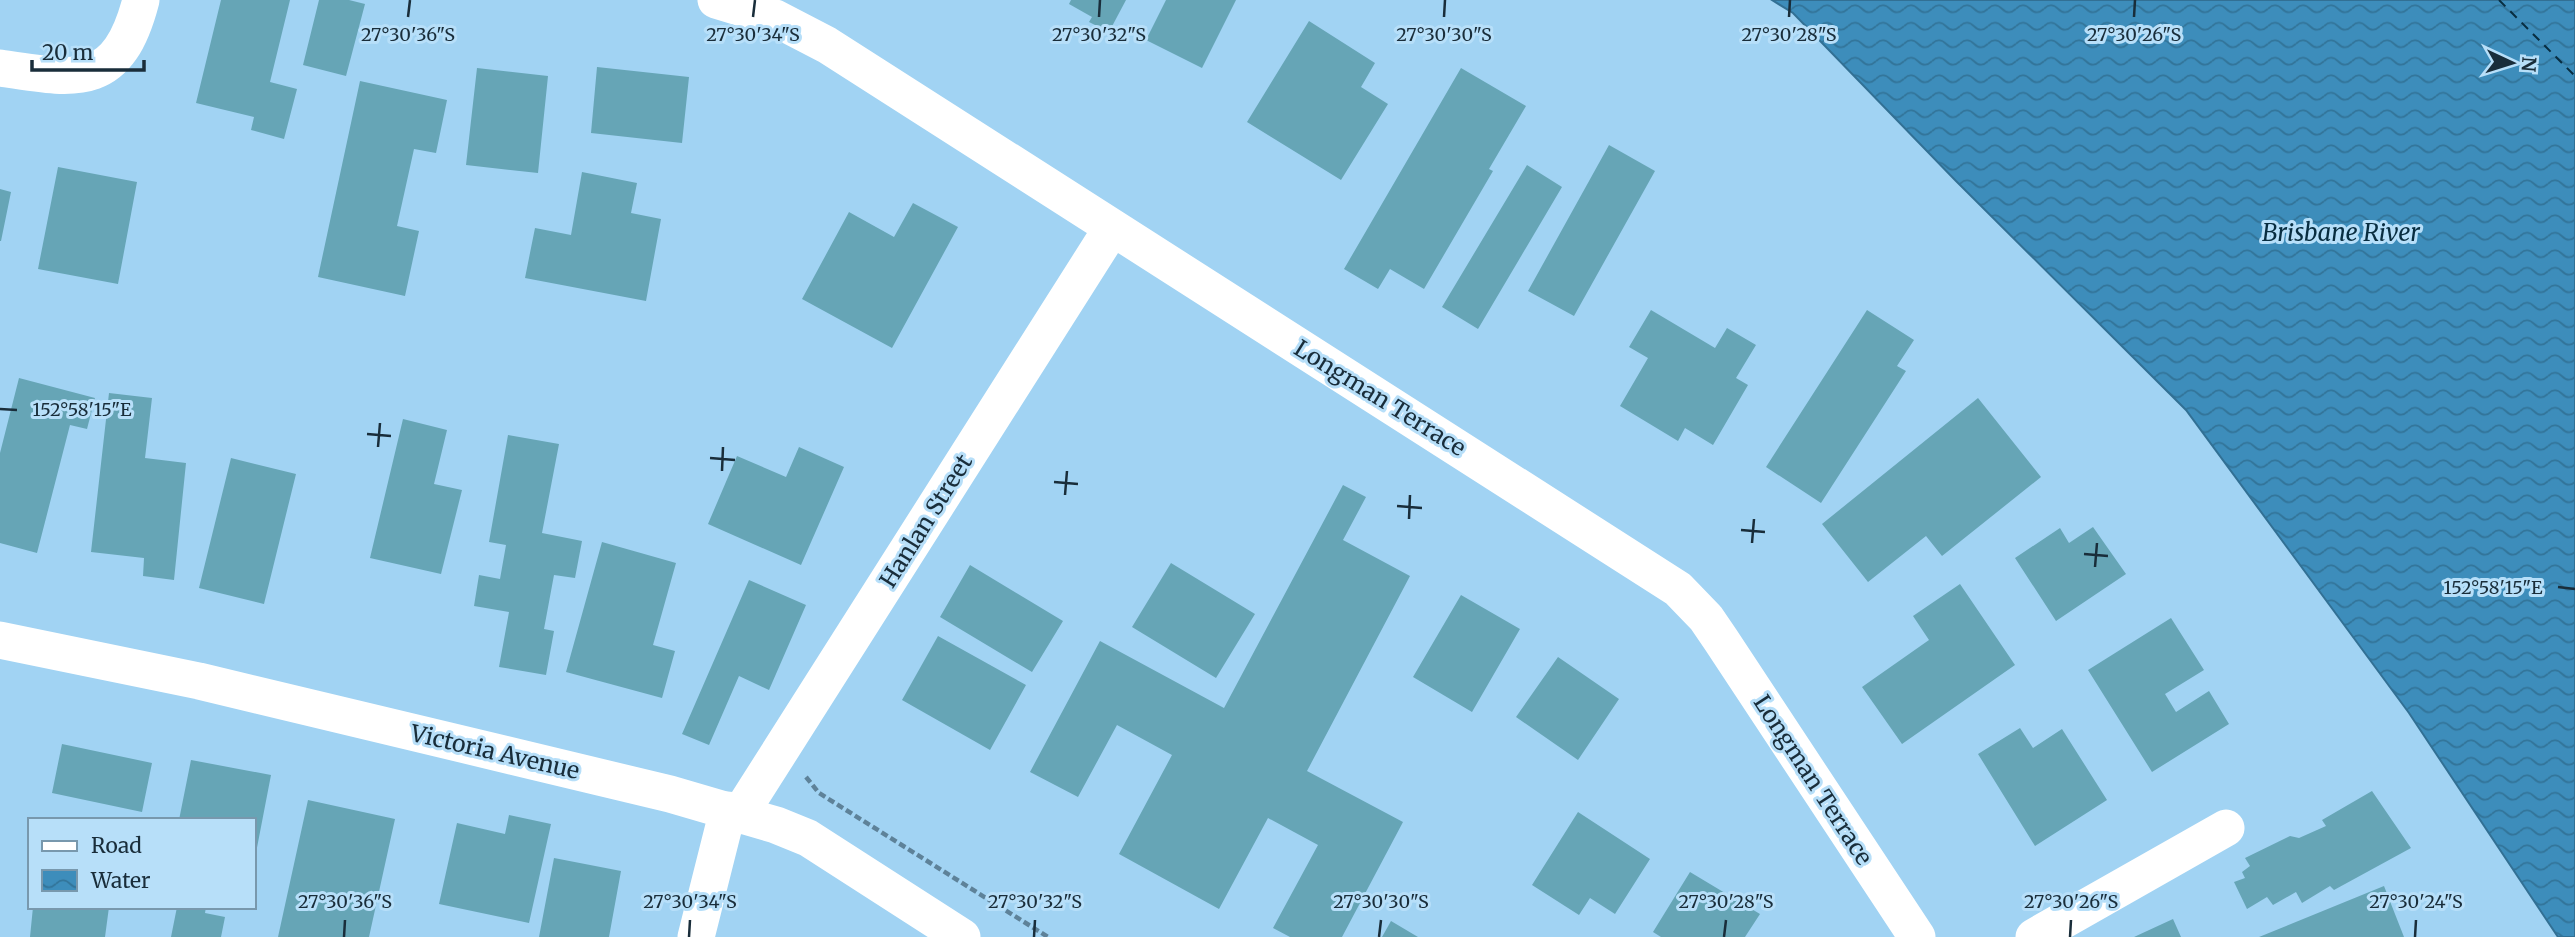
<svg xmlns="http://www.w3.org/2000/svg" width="2575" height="937" viewBox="0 0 2575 937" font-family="Merriweather,serif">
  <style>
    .water { fill: url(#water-waves); stroke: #327094; stroke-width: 2 }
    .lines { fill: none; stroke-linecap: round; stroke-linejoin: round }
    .ferry { stroke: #082d40; stroke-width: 2; stroke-dasharray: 9 7; stroke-linecap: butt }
    .building { fill: #66a5b6 }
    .path { stroke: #5e8299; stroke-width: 4.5; stroke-dasharray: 7 3.5; stroke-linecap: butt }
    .minor { stroke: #fff; stroke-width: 37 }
    .ticks { fill: none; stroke: #192d3a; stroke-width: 2.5 }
    .labels { text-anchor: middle; stroke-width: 6; stroke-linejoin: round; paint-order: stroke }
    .street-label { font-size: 23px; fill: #192d3a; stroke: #b7dff9 }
    .water-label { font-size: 24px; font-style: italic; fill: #082d40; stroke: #b7dff9 }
    .ticks-label { font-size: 18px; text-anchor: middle; fill: #192d3a; stroke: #b7dff9; stroke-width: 6; stroke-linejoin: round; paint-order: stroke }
  </style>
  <defs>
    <pattern id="water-waves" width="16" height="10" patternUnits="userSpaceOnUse" patternTransform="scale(1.75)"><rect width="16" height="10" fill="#3d8dbb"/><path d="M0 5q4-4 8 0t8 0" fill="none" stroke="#327499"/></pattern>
  </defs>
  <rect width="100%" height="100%" fill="#a1d3f3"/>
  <path class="water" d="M1772,0H2575V937H2558L2409,713L2186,410L1956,181L1793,13Z"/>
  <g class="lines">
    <path class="ferry" d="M2499,0L2575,76"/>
  </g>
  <path class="building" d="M221,0H290L270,82L297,89L284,139L251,130L254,117L196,103Z
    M319,0H349L365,4L346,76L303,65Z
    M1071,0H1126L1109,32L1089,22L1092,17L1069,4Z
    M1166,0H1236L1202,68L1146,40Z
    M1309,21L1375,63L1361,87L1388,104L1341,180L1247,122Z
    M597,67L689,77L682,143L591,133Z
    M477,68L548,76L538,173L466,165Z
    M1461,68L1526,106L1489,169L1493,171L1424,289L1390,269L1378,289L1344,269Z
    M360,81L447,100L436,153L414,149L397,226L419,231L405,296L318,277Z
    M1609,145L1655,171L1574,316L1528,291Z
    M1527,165L1562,187L1478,329L1442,307Z
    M58,167L137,182L118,284L38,269Z
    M582,172L637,183L631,213L661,219L646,301L525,278L535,228L571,235Z
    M0,189L11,192L1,241H0Z
    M913,203L958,227L892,348L802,299L849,212L894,237Z
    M1651,310L1715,348L1727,328L1756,345L1736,378L1748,385L1713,445L1685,428L1678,441L1620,406L1648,358L1629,347Z
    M1867,310L1914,340L1897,366L1906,371L1821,503L1766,467Z
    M19,378L95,398L87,429L70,425L37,553L0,543V453Z
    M109,393L152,398L145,458L186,463L174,580L143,576L144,558L91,552Z
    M1978,398L2041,477L1942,556L1926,536L1868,582L1822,524Z
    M403,419L447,430L434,484L462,490L441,574L370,558Z
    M508,435L559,444L542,533L582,541L575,578L554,575L544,629L554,631L546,675L499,667L509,612L474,606L479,575L500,579L506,545L489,542Z
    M799,447L844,467L801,565L708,524L737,456L786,477Z
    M231,458L296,474L264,604L199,588Z
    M1343,485L1366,497L1343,540L1410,576L1307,771L1403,822L1342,937H1290L1273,928L1318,845L1268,818L1219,909L1119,854L1172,755L1117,725L1078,797L1030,772L1100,641L1224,708Z
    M2093,527L2126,574L2056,621L2015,558L2060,528L2069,543Z
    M602,542L676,563L653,645L675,651L662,698L566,672Z
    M1171,563L1255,614L1216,678L1132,627Z
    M970,565L1063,621L1032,672L940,617Z
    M749,580L806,605L769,690L739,676L709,745L682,734Z
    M1960,584L2015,665L1902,744L1862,687L1929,640L1913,616Z
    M1461,595L1520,629L1472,712L1413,677Z
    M2171,618L2204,670L2165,694L2176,712L2209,691L2229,724L2152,772L2088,670Z
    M938,636L1026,685L990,750L902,700Z
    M1558,657L1619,699L1578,760L1516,717Z
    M2020,728L2033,748L2062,729L2107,800L2035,846L1978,754Z
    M62,744L152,763L142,812L52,793Z
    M191,760L271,775L255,858L254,820H179Z
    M2372,791L2411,848L2334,890L2330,886L2302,903L2296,892L2273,905L2267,897L2247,909L2234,882L2245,878L2242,872L2250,866L2245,858L2290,836L2299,838L2326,826L2322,820Z
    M308,800L395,819L369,937H278Z
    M1578,812L1650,859L1615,914L1590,898L1579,915L1532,885Z
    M509,815L551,824L529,923L439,904L457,823L505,834Z
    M554,858L621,871L609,937H539Z
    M1690,872L1760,914L1745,937H1661L1653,932Z
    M2384,886L2404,937H2259Z
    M33,907H109L105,937H30Z
    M177,907H206L205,913L225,917L221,937H171Z
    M2173,919L2181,937H2134Z
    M1391,921L1418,937H1382Z"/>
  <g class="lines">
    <path class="path" d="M806,777L819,793L1048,937"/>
    <path class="minor" d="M716,0L775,18L827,45L1678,589L1706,618L1721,640L1917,937
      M0,68C78,80 118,89 141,0
      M0,640L199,681L670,794L776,825L808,838L962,937
      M740,814L1112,228
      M696,937L728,810
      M2034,937L2226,828"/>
  </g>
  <path class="ticks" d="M408,17L410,0M753,17L755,0M1099,17L1100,0M1444,17L1445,0M1789,17L1790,0M2134,17L2135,0M0,409L17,410M367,434L391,436M378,447L380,423M710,458L735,460M722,471L723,447M1054,482L1078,484M1065,495L1067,471M1397,506L1422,508M1409,519L1410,495M1741,530L1765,532M1752,543L1754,519M2084,554L2108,556M2095,567L2097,543M2558,587L2575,589M344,937L345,920M689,937L690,920M1034,937L1035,920M1379,937L1381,920M1724,937L1726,920M2070,937L2071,920M2415,937L2416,920"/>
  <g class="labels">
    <g class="street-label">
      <text transform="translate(1380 398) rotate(32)" y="8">Longman Terrace</text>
      <text transform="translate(926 521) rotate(-58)" y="8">Hanlan Street</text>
      <text transform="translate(495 752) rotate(13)" y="8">Victoria Avenue</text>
      <text transform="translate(1813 780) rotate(57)" y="8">Longman Terrace</text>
    </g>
    <g class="water-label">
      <text x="2341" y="241">Brisbane River</text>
    </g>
  </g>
  <g class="ticks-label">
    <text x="408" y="41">27°30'36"S</text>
    <text x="753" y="41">27°30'34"S</text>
    <text x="1099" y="41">27°30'32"S</text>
    <text x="1444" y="41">27°30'30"S</text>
    <text x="1789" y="41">27°30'28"S</text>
    <text x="2134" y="41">27°30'26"S</text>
    <text x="82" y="416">152°58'15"E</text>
    <text x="2493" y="594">152°58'15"E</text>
    <text x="345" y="908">27°30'36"S</text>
    <text x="690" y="908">27°30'34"S</text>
    <text x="1035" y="908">27°30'32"S</text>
    <text x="1381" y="908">27°30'30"S</text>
    <text x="1726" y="908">27°30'28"S</text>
    <text x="2071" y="908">27°30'26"S</text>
    <text x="2416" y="908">27°30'24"S</text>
  </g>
  <rect x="28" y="818" width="228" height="91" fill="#b7dff9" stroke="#7898ad" stroke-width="2"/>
  <rect x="42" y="841" width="35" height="10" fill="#ffffff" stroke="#7898ad" stroke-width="2"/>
  <text x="91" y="853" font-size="21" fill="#192d3a">Road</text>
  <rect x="42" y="870" width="35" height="21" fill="url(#water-waves)" stroke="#7898ad" stroke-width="2"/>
  <text x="91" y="888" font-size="21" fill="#192d3a">Water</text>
  <g transform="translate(2512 63) rotate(94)" stroke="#b7dff9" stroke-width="5" paint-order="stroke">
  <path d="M0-5L12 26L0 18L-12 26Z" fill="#192d3a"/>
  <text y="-10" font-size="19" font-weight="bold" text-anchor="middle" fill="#192d3a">N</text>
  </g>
  <path d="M32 60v10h112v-10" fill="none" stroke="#192d3a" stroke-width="3.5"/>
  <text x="42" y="60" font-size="21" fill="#192d3a" stroke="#b7dff9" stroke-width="5" paint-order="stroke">20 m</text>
</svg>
